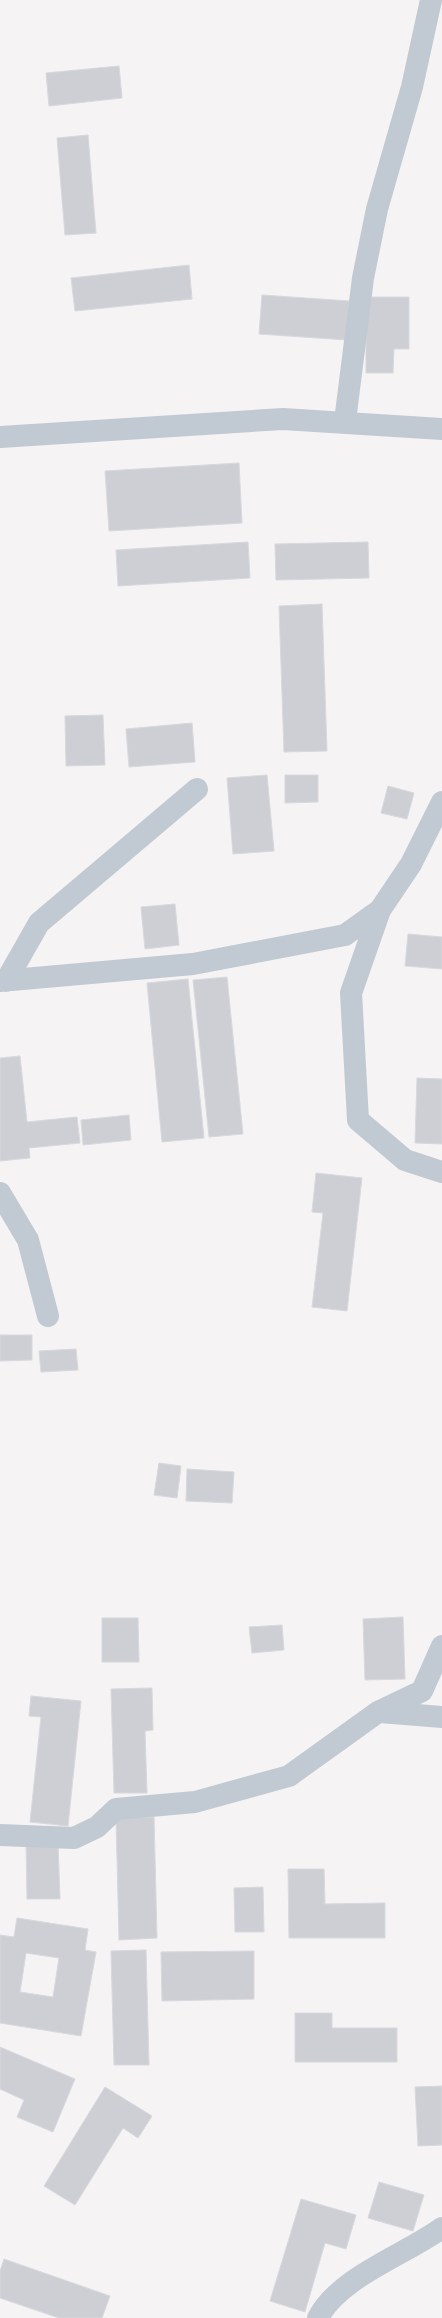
<svg xmlns="http://www.w3.org/2000/svg" width="442" height="2318" viewBox="0 0 442 2318" font-family="Commissioner,sans-serif">
  <style>
    .building { fill: #cdcfd5; stroke: #d7d9de; fill-rule: evenodd }
    .lines { fill: none; stroke-linecap: round; stroke-linejoin: round }
    .minor { stroke: #c1cad2; stroke-width: 22 }
  </style>
  <rect width="100%" height="100%" fill="#f5f3f3"/>
  <path class="building" d="M119,66L122,98L49,106L46,73Z
    M88,135L96,233L65,235L57,138Z
    M189,265L192,299L75,311L71,278Z
    M262,295L349,301L347,340L259,334Z
    M366,297H409V349H394L393,373H366Z
    M239,463L242,523L109,531L105,471Z
    M248,542L250,578L118,586L116,550Z
    M368,542L369,578L276,580L275,544Z
    M322,604L327,751L284,752L279,606Z
    M103,715L105,765L66,766L65,716Z
    M192,723L195,762L129,767L126,729Z
    M267,775L274,851L233,854L227,778Z
    M285,775H318V802L285,803Z
    M388,786L414,793L407,819L381,813Z
    M175,904L179,945L145,949L141,907Z
    M408,934L442,937V969L405,966Z
    M227,977L243,1134L209,1137L193,980Z
    M188,979L204,1138L162,1142L147,983Z
    M20,1056L27,1122L77,1117L80,1143L29,1148L30,1158L0,1161V1058Z
    M417,1078L442,1079V1144L415,1143Z
    M129,1115L131,1140L83,1145L81,1120Z
    M316,1173L362,1178L347,1311L312,1307L323,1213L312,1212Z
    M0,1335H32V1360L0,1361Z
    M76,1349L78,1370L41,1372L39,1351Z
    M159,1463L181,1466L177,1498L154,1495Z
    M187,1469L234,1472L232,1503L186,1501Z
    M403,1617L405,1679L365,1680L363,1619Z
    M102,1618H138L139,1662H102Z
    M282,1625L284,1650L252,1653L249,1627Z
    M152,1688L153,1730L145,1731L147,1793H114L111,1689Z
    M31,1696L81,1701L68,1826L30,1822L41,1717L29,1716Z
    M154,1817L157,1938L119,1940L116,1818Z
    M58,1843L60,1899H27L26,1844Z
    M288,1869H324L325,1904L385,1903V1938H289Z
    M263,1887L264,1932H235L234,1888Z
    M17,1918L88,1929L85,1950L96,1952L81,2036L0,2023V1935L14,1937ZM26,1953L59,1958L53,1997L20,1992Z
    M146,1950L149,2065H114L111,1951Z
    M254,1951V1999L162,2001L161,1952Z
    M295,2013H332V2028H397V2062H295Z
    M0,2047L75,2079L53,2132L17,2117L24,2100L0,2089Z
    M442,2086V2145L418,2146L415,2087Z
    M105,2087L152,2116L138,2138L123,2128L75,2205L44,2186Z
    M379,2182L424,2195L413,2231L368,2218Z
    M301,2199L356,2215L346,2249L325,2243L305,2312L270,2301Z
    M4,2259L110,2296L102,2318H59L0,2298V2271Z"/>
  <g class="lines">
    <path class="minor" d="M345,421L363,278L377,209L412,87L431,0
      M0,437L283,419L442,429
      M380,910L351,993L358,1120L405,1160L442,1172
      M0,981L193,964L345,935L380,910L411,864L442,802
      M6,981L39,923L197,789
      M0,1193L28,1240L48,1316
      M380,1712L442,1717
      M0,1835L74,1838L97,1827L116,1809L195,1802L289,1776L378,1712L422,1691L442,1646
      M318,2318C339,2277 405,2255 442,2228"/>
  </g>
</svg>
